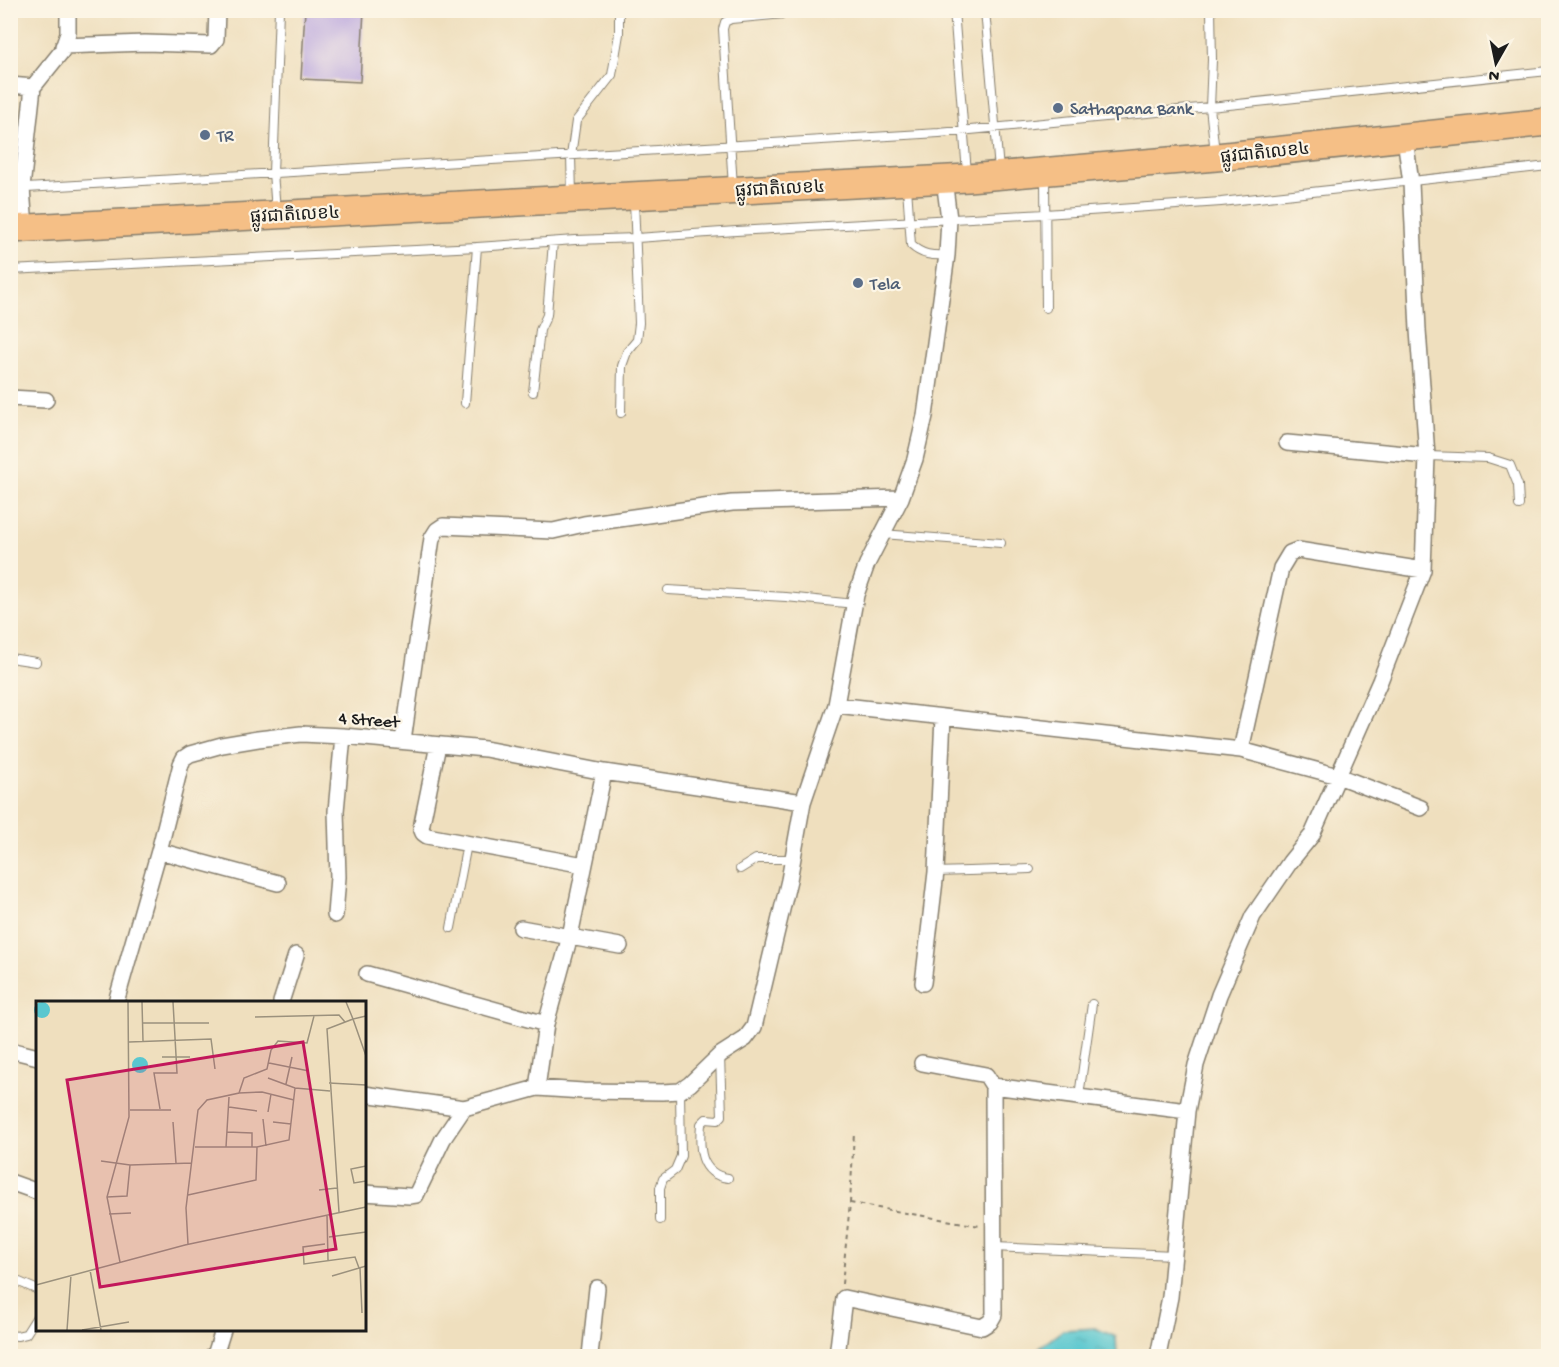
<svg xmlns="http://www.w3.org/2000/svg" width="1559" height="1367" viewBox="0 0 1559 1367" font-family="'Gochi Hand','Noto Sans Khmer',sans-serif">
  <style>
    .water { fill: url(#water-ripples); stroke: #3b7276; stroke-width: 1.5 }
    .building { fill: #b6a2de }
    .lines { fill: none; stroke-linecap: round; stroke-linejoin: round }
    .lane-casing { stroke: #867e6d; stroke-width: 10 }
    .street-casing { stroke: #867e6d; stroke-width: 18 }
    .highway-casing { stroke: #867e6d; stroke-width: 30 }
    .path { stroke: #867e6d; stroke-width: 2; stroke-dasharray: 4.5 4.5; stroke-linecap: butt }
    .lane { stroke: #fff; stroke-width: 8 }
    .street { stroke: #fff; stroke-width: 15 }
    .highway { stroke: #f5bf86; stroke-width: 27 }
    .service-dot { fill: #5c6f8a; stroke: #fcf5e5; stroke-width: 2 }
    .labels { text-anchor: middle; stroke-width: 4.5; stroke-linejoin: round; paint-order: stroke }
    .service-label { font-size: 18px; fill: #4e5e75; stroke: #fcf5e5; text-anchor: start }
    .street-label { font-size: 18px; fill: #1c1c1c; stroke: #fcf5e5 }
    .inset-road { fill: none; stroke: #9b917d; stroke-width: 1.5 }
    .view { fill: #c2185b; fill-opacity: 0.15; stroke: #c2185b; stroke-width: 3 }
    .inset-edge { fill: none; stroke: #1c1c1c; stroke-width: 3 }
  </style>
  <defs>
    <pattern id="water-ripples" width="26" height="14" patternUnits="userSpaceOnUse" patternTransform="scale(1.5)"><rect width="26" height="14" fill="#5ac7cf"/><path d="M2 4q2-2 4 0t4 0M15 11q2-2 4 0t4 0" fill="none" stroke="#4eaab1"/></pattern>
  </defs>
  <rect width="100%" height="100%" fill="#fcf5e5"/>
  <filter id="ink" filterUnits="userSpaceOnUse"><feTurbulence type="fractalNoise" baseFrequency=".0167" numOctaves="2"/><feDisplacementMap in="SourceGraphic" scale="12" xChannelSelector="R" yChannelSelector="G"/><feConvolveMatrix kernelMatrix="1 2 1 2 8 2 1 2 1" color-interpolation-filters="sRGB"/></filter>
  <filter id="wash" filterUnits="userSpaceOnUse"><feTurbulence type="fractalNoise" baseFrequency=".008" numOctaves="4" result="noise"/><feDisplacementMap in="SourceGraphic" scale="24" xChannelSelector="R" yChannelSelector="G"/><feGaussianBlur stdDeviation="1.35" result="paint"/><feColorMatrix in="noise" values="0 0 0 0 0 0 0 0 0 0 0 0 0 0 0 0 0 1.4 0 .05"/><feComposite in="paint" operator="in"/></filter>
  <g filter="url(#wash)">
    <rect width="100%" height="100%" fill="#efdfbe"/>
    <path class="water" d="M1095,1328L1116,1337L1117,1356H1036L1038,1349L1063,1330Z"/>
    <g id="blocks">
      <path class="building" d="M305,10H364L360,82L301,79Z"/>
    </g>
  </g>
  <g filter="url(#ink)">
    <use href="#blocks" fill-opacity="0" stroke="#867e6d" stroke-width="1.5"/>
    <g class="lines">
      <defs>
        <path id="lane" d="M954,10L967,173
          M985,10L999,170
          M1211,10L1212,60L1210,107L1215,153
          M1045,176L1046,308
          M733,187L723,29L725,22L731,19L827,10
          M907,187L911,245C922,255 932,256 947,255
          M10,189L939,133L1210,107L1548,71
          M572,195L571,156L576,121L612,75L619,34V10
          M276,210L273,173L279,10
          M10,270L477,247L575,240L637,238L736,231L1045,214L1221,202L1548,166
          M533,392L540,330L547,315L553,242
          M465,403L477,247
          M621,413L622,366L627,352L637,340L639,323L634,201
          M1427,456L1488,458L1510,465L1518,485L1519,505
          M882,534L1001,543
          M668,590L786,597L855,604
          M10,658L36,662
          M740,869L756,859H793
          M936,872L1030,869
          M451,928L467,844
          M720,1056L722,1116L718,1120L706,1119L701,1124C699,1147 699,1174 728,1178
          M1079,1096L1092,1004
          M660,1220V1188L663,1179L675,1170L681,1156L680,1091
          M994,1247L1174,1255
          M10,1278L38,1290
          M10,1335L17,1336L26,1334L38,1315"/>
        <path id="street" d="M63,46L145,43L211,45L216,39L217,10
          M10,85L33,87
          M25,228L22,188L33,87L62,51L68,33V10
          M10,398L46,400
          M1287,443L1427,456
          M836,705L1241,750L1338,776L1421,808
          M403,741L432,538L437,530L443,526L553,531L584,524L732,503L901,498
          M438,745L421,828L423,833L427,836L584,865
          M1241,750L1281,568L1290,553L1298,550L1423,570
          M159,851L278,883
          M335,915L338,877L336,811L343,736
          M521,928L620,946
          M367,974L546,1024
          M923,983L936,872L943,717
          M116,1002L159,851L181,764L184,758L190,754L222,745L258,739L301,734L343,736L485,749L604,772L803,802
          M281,1002L296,955
          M10,1050L38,1057
          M922,1063L986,1075L993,1086L1187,1111
          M537,1088L546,1024L570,936L604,772
          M364,1094L464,1108
          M10,1182L38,1192
          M364,1193L409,1196L416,1195L443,1139L464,1108L537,1088L583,1091L662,1092L680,1091L690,1084L720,1055L745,1039L754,1027L789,880L803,802L836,705L856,595L867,564L901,498L915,459L925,416L947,255L949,219L944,179
          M212,1356L216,1352L223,1330
          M590,1356L597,1288
          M837,1356L844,1298L982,1327L990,1322L994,1315L993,1086
          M1158,1356L1170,1297L1187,1111L1196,1065L1219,995L1253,916L1290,862L1312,835L1380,681L1423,570L1427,456L1418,330L1411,183L1405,138"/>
        <path id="highway" d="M10,229L968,178L1216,157L1548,122"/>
      </defs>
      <use href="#lane" class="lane-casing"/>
      <use href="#street" class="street-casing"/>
      <use href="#highway" class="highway-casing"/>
      <path class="path" d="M850,1203L980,1226
        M842,1284L850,1203L854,1133"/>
      <use href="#lane" class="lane"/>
      <use href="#street" class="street"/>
      <use href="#highway" class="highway"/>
    </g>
  </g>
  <g class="service-dot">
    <circle cx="1058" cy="108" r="6"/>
    <circle cx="205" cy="135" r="6"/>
    <circle cx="858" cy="283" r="6"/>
  </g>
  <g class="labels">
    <g class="service-label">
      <text x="1070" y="114">Sathapana Bank</text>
      <text x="217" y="141">TR</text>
      <text x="870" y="289">Tela</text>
    </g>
    <g class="street-label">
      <text transform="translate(1265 152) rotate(-6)" y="6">ផ្លូវជាតិលេខ៤</text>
      <text transform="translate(780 188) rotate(-3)" y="6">ផ្លូវជាតិលេខ៤</text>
      <text transform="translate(295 214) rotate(-3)" y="6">ផ្លូវជាតិលេខ៤</text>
      <text transform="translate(369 719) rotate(4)" y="6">4 Street</text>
    </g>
  </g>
  <g transform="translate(36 1001)">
    <rect width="330" height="330" fill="#efdfbe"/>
    <path d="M-2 9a8 8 0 1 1 16 0a8 8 0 1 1-16 0ZM96 64a8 8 0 1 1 16 0a8 8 0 1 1-16 0Z" fill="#5ac7cf"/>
    <path class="inset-road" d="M106,1L107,40M330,15L317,18L330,55M219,16L303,14L309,21M107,22H173M93,41L175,38L179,68M126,56H154M233,62L273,70M232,77L259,87L294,90M293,82L330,84M250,83L256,56M203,92L226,91L258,99M193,106L221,110M124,108L118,72H141L137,1M94,109H135M232,111L235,93M227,118L230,145M137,121L140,162M237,121L255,123M191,131L216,132V146M159,146H221L253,139L259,87M190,146L193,96M65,160L94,164L156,162M330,165L315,168L318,182L330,180M283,189L301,187M152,194L220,179L221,146M71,196L91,195L94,164M303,211L291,28L317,18L310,1M73,213L95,212M291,214L292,259M293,236L330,231M152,243L150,207L162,109L171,99L203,92L208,77L231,68L235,49L242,40L271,42L278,15M289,243L267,246L268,263L319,256L323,267M84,261L71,196L93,116L92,1M324,267L326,312M54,269L65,329M296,275L330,265M0,284L149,244L330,206M31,329L35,274M46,329L93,321"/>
    <path class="view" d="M267,41L300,248L64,286L31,79Z"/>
    <rect width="330" height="330" class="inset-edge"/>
  </g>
  <rect width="1559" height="1367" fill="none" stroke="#fcf5e5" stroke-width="36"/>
  <g transform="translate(1496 63) rotate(189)" stroke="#fcf5e5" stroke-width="4.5" paint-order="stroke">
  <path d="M0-4.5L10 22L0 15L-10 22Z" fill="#1c1c1c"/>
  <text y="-9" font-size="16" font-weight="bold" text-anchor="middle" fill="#1c1c1c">N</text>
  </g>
</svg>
